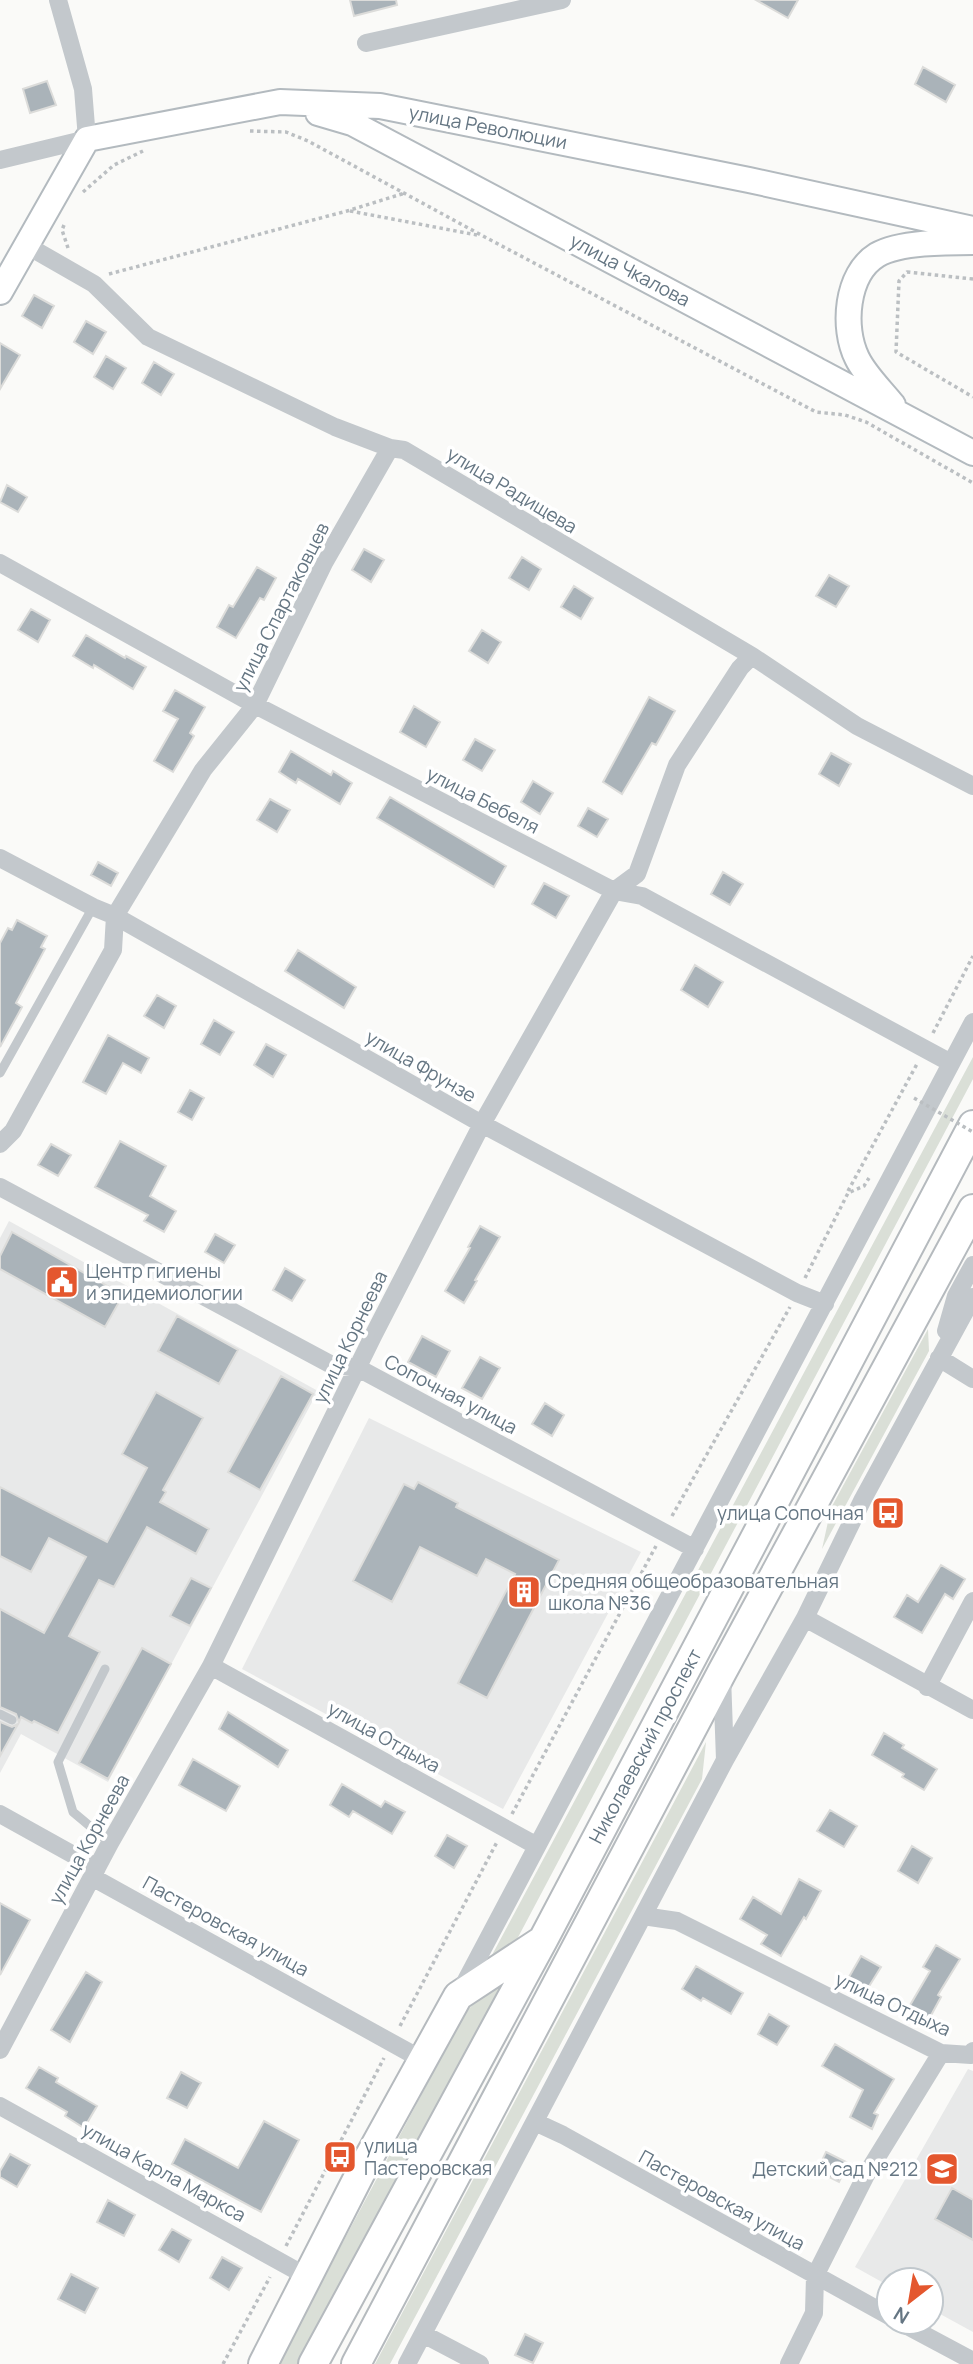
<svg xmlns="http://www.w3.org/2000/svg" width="973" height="2364" viewBox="0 0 973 2364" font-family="Manrope,sans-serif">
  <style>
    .built { fill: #e8e9e9 }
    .green { fill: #dadfd7 }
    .building { fill: #aab3b9; stroke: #dcdcda; stroke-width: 2 }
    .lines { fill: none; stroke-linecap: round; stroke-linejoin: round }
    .secondary-casing { stroke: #b3babf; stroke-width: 28 }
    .primary-casing { stroke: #b5babe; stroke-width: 32 }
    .path { stroke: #bbbfc2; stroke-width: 3.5; stroke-dasharray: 3.5 3.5; stroke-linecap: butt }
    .lane { stroke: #c3c8cc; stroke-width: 9 }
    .street { stroke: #c3c8cc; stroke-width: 18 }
    .secondary { stroke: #fff; stroke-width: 24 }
    .primary { stroke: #fff; stroke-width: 28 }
    .path-bridge { stroke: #bbbfc2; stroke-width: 3.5; stroke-dasharray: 3.5 3.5; stroke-linecap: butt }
    .labels { text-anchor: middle; stroke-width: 7; stroke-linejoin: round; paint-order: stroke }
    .street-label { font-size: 19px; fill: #657683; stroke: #fff }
    .poi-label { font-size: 19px; fill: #657683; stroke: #fff; text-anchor: start }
  </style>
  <rect width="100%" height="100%" fill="#fafaf8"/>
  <path class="built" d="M9,1221L318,1391L108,1782L21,1734L0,1773V1238Z
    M369,1418L641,1552L503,1809L242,1669Z
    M968,2069L973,2071V2332L931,2309V2280H889V2286L855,2267Z"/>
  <path class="green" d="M973,1057V1079L515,1943L492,1955Z
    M928,1329L929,1351L822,1549L831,1508Z
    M706,1742L702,1779L390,2364H375Z
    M510,1977L298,2364H278L465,2013L488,1988Z"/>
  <path class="building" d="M350,0H396L397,5L354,16Z
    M756,0H798L788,18Z
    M923,67L955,85L946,102L915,84Z
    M47,81L56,105L30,113L23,89Z
    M34,295L54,306L42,328L22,316Z
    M86,321L106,332L93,354L74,342Z
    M0,343L20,355L0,389Z
    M106,356L126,368L113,389L94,377Z
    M154,362L174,374L161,395L142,383Z
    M7,485L27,497L18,512L0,502Z
    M364,549L384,560L371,582L352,570Z
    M522,557L541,569L529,590L509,578Z
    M257,567L276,578L264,600L260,598L236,638L217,627L229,605L233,607Z
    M829,575L849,586L836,607L816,596Z
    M574,586L593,598L581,619L561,607Z
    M31,609L50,620L38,642L18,630Z
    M482,630L501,642L488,663L469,651Z
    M86,635L125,658L126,656L146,667L133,689L94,665L93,668L73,656Z
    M175,690L205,707L190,733L194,736L173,772L154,761L178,719L163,711Z
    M649,697L675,711L656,745L652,743L622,794L603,782Z
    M414,706L440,722L426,747L400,732Z
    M475,739L495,750L482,771L463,760Z
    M291,751L331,775L333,771L352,783L340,804L298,779L296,783L279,772Z
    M831,753L851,764L839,786L819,774Z
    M533,781L553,793L540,814L521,802Z
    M390,797L506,866L494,887L377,818Z
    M270,799L290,810L277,832L257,820Z
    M588,808L608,819L597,837L578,826Z
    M98,862L118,873L111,886L91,875Z
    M723,872L743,884L730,905L711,894Z
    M544,883L569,896L556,918L532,904Z
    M17,920L47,936L41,947L45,949L16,1003L22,1007L0,1047V943L8,928L12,930Z
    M298,950L356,987L344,1008L285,971Z
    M695,965L723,982L708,1007L681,990Z
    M157,995L176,1006L164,1028L144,1016Z
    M214,1020L234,1032L220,1055L201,1044Z
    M108,1035L149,1058L141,1073L123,1063L106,1094L83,1082Z
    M266,1044L286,1055L273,1077L254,1065Z
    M190,1090L204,1098L192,1120L178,1112Z
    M120,1141L166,1166L150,1196L176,1211L164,1232L144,1221L148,1215L95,1187Z
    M51,1144L71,1155L58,1176L38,1165Z
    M480,1226L500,1237L475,1280L477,1281L464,1303L445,1291L470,1248L468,1247Z
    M12,1232L123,1295L105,1327L0,1269V1256Z
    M215,1234L235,1245L224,1263L205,1252Z
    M285,1268L305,1280L292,1301L273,1290Z
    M177,1316L238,1350L219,1384L158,1351Z
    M422,1336L450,1351L436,1377L408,1362Z
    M480,1357L500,1368L482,1399L462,1388Z
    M281,1376L313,1394L260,1490L228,1472Z
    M156,1392L203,1418L163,1490L166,1492L160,1502L209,1529L196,1554L147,1527L114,1587L99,1580L69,1636L100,1652L58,1733L34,1721L32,1723L21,1717L19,1722L16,1714L0,1707V1609L44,1633L86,1557L49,1538L31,1572L0,1556V1487L107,1542L147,1468L122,1454Z
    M545,1403L564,1415L552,1436L532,1424Z
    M418,1482L458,1503L456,1507L559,1560L487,1698L458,1683L515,1574L486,1559L477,1576L420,1547L392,1602L353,1581L404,1484L414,1489Z
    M941,1565L965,1579L953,1599L945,1594L922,1633L894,1617L907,1595L918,1602Z
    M191,1578L211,1588L190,1626L170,1616Z
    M142,1648L171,1664L108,1779L79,1763Z
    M228,1712L288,1750L278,1767L219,1729Z
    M0,1722L12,1727L18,1724L0,1756Z
    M884,1733L904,1745L902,1748L937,1769L924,1790L902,1777L904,1774L872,1755Z
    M193,1759L240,1786L226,1811L179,1785Z
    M342,1784L381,1807L385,1801L405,1812L392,1834L353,1811L349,1817L330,1805Z
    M830,1810L857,1826L844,1847L817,1831Z
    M447,1835L467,1846L454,1868L435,1856Z
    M912,1846L932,1858L918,1883L898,1871Z
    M799,1879L821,1891L806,1919L804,1917L781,1956L761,1944L767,1935L740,1919L753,1897L781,1914Z
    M0,1903L30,1920L0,1975Z
    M936,1945L960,1959L938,1995L941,1997L929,2019L909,2007L930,1971L923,1967Z
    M861,1956L881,1967L868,1988L849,1977Z
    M696,1966L743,1993L731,2014L703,1998L701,2001L682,1989Z
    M86,1972L102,1982L70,2042L51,2030Z
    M769,2014L789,2026L777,2045L758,2034Z
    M835,2044L894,2079L874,2113L878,2115L872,2129L850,2117L863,2090L822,2066Z
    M39,2067L58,2078L56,2082L97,2106L84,2128L65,2116L67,2112L26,2088Z
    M181,2072L201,2083L187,2108L167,2098Z
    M264,2121L299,2140L261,2212L172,2164L185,2139L238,2168Z
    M826,2152L848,2163L839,2182L817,2171Z
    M10,2154L30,2165L17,2187L0,2177V2171Z
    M952,2188L973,2200V2240L935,2219Z
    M108,2200L135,2215L124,2236L97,2222Z
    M172,2229L191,2240L179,2262L159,2250Z
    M222,2257L242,2268L229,2290L210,2278Z
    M71,2274L98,2288L85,2313L58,2299Z
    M525,2334L543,2343L533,2363L515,2355Z"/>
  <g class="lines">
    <defs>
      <path id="secondary" d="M318,113L352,123L973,453
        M0,292L87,139L280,102L380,106L749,180L973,229
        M893,405C882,391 865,375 857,358C842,328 846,274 877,255C899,242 947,242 973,242"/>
      <path id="primary" d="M263,2364L363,2168L458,1996L540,1942
        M313,2364L543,1940L973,1125
        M356,2364L722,1672L973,1209"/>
    </defs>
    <use href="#secondary" class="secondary-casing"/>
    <use href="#primary" class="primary-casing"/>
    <path class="path" d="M250,131L286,132L308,141L483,236L816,412L845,415L866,422L973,483
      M83,192L114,165L143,151
      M350,211L477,235
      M64,225L62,230L68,248
      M109,274L347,211L405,193
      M973,279L907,272L899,281L896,352L973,397
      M933,1033L973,956
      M848,1191L917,1064
      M805,1278L848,1193L864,1186L869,1178
      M672,1516L790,1307
      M512,1814L656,1546
      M400,2026L497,1842
      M286,2246L384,2058
      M223,2364L270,2277"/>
    <path class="lane" d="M0,1073L93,907
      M105,1669L58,1762L73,1812L110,1843
      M0,1714L12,1720"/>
    <path class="street" d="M366,43L562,0
      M0,160L87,139L83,89L58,0
      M26,245L94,284L148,337L335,427L390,448L404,450L752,656L857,726L973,786
      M0,563L255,705L614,891L642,896L951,1063
      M0,858L93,907L115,916L482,1124L797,1293L825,1304
      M0,1144L13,1131L113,950L115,916L203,770L255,705L324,563L390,448
      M0,1187L330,1364L358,1368L695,1549
      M946,1331L956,1296L973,1265
      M939,1358L973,1379
      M805,1618L973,1710
      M211,1666L537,1846
      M722,1676L725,1760
      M927,1687L973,1601
      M0,1814L97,1868L92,1877L421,2059
      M643,1916L677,1921L941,2053L951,2054
      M461,1990L973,1022
      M0,2050L110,1843L211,1666L373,1336L482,1124L614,891L637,874L677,765L740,668L752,656
      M0,2106L306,2276
      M535,2122L563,2135L889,2316
      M900,2322L973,2361
      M423,2334L480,2364
      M407,2364L725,1760L805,1618L863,1499L973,1297
      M789,2364L814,2313L815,2276L866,2175L941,2053L971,2055L973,2051"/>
    <use href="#secondary" class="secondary"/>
    <use href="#primary" class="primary"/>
    <path class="path-bridge" d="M914,1098L973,1132"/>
  </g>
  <defs>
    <symbol id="civic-square" viewBox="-11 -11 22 22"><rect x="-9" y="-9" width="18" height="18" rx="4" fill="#e4572e" stroke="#fff"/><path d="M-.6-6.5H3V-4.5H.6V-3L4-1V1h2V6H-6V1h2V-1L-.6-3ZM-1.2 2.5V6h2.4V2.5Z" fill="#fff"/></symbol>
    <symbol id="bus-square" viewBox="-11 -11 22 22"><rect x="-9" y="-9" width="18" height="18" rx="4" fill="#e4572e" stroke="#fff"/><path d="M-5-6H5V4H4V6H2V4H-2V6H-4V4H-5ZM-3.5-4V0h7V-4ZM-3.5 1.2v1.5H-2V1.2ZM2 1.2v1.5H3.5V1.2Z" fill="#fff"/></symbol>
    <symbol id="building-square" viewBox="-11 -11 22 22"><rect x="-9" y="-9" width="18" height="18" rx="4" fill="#e4572e" stroke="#fff"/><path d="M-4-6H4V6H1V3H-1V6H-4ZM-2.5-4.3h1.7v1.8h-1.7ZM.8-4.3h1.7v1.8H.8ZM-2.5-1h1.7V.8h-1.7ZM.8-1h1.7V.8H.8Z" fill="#fff"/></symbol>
    <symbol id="school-square" viewBox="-11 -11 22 22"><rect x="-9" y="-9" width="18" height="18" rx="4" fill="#e4572e" stroke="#fff"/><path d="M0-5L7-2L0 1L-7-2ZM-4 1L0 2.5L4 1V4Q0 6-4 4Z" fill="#fff"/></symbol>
  </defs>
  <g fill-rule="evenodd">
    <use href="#civic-square" x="43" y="1263" width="38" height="38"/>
    <use href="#bus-square" x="869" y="1494" width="38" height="38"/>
    <use href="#building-square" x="505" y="1573" width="38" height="38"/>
    <use href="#bus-square" x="321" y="2138" width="38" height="38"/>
    <use href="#school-square" x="923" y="2150" width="38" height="38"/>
  </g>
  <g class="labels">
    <g class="street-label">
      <text transform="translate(488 127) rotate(11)" y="7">улица Революции</text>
      <text transform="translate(630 270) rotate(28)" y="7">улица Чкалова</text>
      <text transform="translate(512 490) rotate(31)" y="7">улица Радищева</text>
      <text transform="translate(281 607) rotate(-63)" y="7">улица Спартаковцев</text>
      <text transform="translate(483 800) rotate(27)" y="7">улица Бебеля</text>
      <text transform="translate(421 1066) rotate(30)" y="7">улица Фрунзе</text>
      <text transform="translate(350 1337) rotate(-64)" y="7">улица Корнеева</text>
      <text transform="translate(451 1394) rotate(28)" y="7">Сопочная улица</text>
      <text transform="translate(384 1737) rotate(29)" y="7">улица Отдыха</text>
      <text transform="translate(645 1746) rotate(-62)" y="7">Николаевский проспект</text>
      <text transform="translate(89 1839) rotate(-61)" y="7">улица Корнеева</text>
      <text transform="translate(226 1926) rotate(29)" y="7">Пастеровская улица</text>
      <text transform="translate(893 2004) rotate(25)" y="7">улица Отдыха</text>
      <text transform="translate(164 2172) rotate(29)" y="7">улица Карла Маркса</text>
      <text transform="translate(722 2200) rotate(29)" y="7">Пастеровская улица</text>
    </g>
    <g class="poi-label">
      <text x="86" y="1278">Центр гигиены<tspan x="86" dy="22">и эпидемиологии</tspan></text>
      <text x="864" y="1520" text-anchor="end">улица Сопочная</text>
      <text x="548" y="1588">Средняя общеобразовательная<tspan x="548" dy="22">школа №36</tspan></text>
      <text x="364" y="2153">улица<tspan x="364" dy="22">Пастеровская</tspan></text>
      <text x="918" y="2176" text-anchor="end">Детский сад №212</text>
    </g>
  </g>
  <g transform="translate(910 2301) rotate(211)"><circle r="33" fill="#ffffff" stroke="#c1c8cd" stroke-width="2"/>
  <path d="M0-5L12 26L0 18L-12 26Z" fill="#e4572e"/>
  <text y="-10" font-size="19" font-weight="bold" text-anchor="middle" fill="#657683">N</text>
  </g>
</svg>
